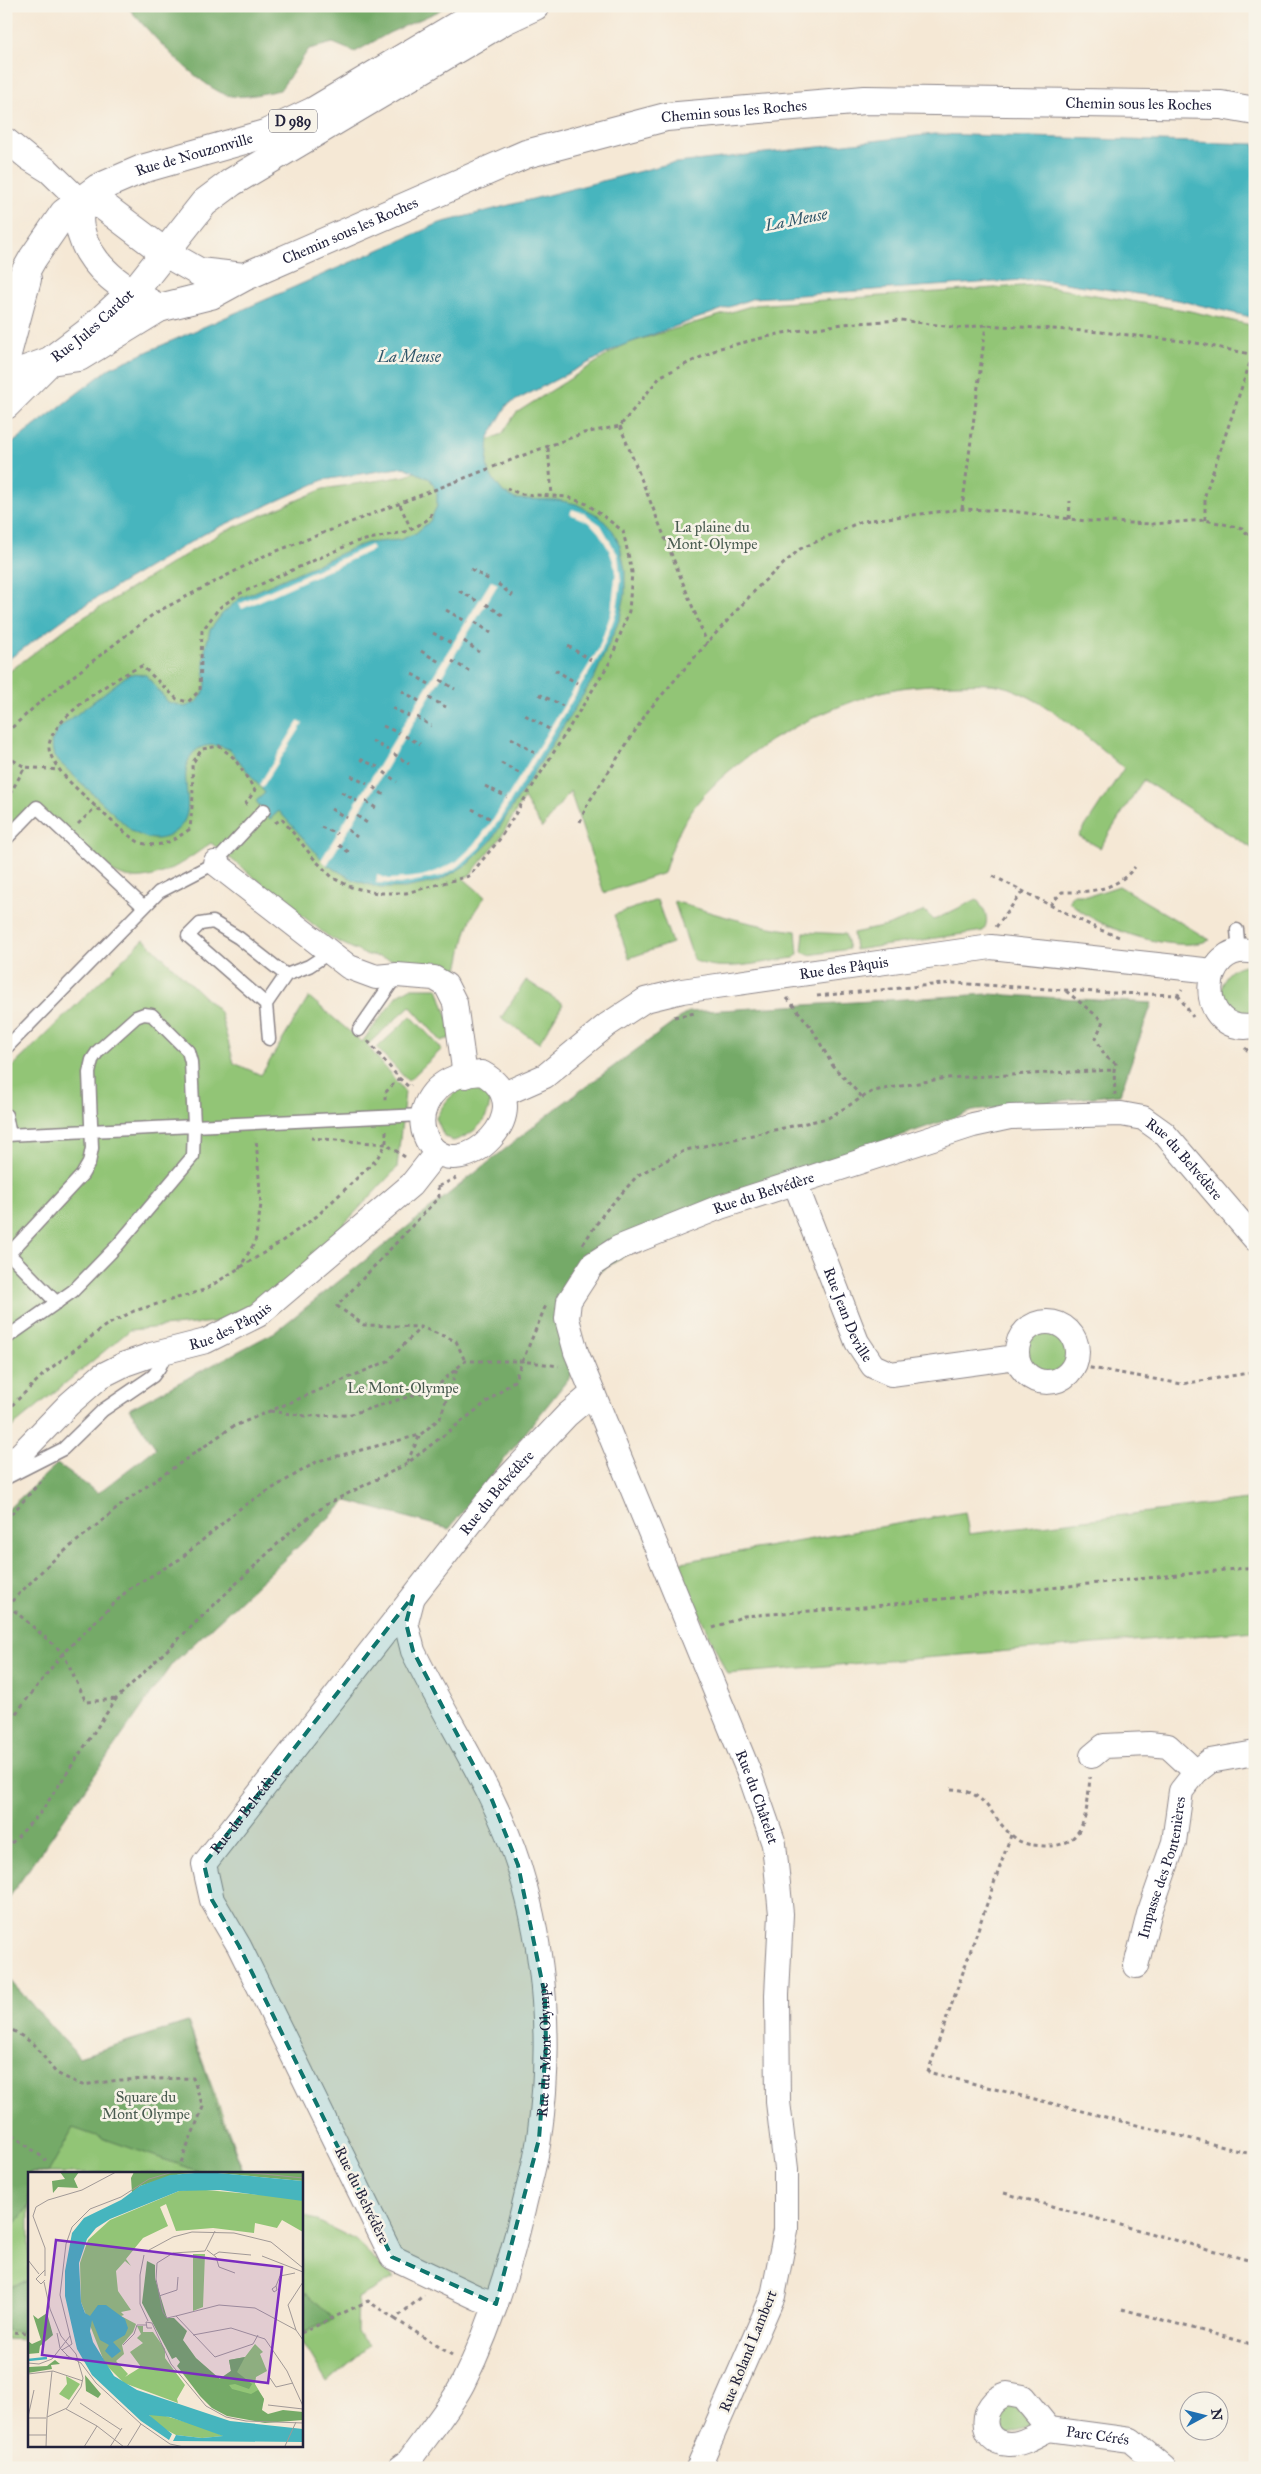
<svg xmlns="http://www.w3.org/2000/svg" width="1261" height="2474" viewBox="0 0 1261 2474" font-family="'IM FELL Great Primer',serif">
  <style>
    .green { fill: #92c576; stroke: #5a7458 }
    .forest { fill: #75aa67; stroke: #4c6651 }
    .water { fill: #46b5be; stroke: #346c7c }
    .pier { fill: #f5e8d5 }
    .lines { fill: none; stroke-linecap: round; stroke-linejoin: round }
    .lane-casing { stroke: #8c8588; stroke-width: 15 }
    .street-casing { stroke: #8c8588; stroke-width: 26 }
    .secondary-casing { stroke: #8c8588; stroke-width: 30 }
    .primary-casing { stroke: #8c8588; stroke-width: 30 }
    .path { stroke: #8c8588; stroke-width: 3; stroke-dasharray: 4 4; stroke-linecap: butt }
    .lane { stroke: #fff; stroke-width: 12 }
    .street { stroke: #fff; stroke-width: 24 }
    .secondary { stroke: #fff; stroke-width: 28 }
    .primary { stroke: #fff; stroke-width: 28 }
    .marked { fill: #0f766e; fill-opacity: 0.2; stroke: #0f766e; stroke-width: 4; stroke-dasharray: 10 6; stroke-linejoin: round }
    .labels { text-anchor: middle; stroke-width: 5; stroke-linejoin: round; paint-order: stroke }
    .shield { fill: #f7f3e8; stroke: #62616f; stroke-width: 1 }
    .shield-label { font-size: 14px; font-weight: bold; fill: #22223b }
    .street-label { font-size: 15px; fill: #22223b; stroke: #f7f3e8 }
    .park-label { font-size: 15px; fill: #495b50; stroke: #f7f3e8 }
    .water-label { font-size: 16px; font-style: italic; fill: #2f5569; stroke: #f7f3e8 }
    .inset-river { fill: none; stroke: #46b5be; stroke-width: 2.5 }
    .inset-road { fill: none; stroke: #a19997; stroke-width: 1 }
    .view { fill: #7b2cbf; fill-opacity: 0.15; stroke: #7b2cbf; stroke-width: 2.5 }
    .inset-edge { fill: none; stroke: #22223b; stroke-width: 2.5 }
  </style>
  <rect width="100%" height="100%" fill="#f7f3e8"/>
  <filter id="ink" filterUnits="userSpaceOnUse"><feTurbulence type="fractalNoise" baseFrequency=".02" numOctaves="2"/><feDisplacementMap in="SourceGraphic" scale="10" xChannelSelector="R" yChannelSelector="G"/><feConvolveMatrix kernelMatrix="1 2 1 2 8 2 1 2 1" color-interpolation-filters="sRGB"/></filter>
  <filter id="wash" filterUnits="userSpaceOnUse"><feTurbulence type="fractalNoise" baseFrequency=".0096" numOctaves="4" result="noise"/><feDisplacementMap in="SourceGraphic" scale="20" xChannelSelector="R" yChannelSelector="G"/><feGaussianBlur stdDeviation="1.12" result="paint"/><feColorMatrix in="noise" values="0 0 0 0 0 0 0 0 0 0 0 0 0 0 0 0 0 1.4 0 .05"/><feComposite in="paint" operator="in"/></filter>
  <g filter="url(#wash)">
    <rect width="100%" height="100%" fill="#f5e8d5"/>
    <path class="green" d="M1036,285L1190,311L1255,326V850L1143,780L1100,848L1079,836L1124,768C1090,740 1048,701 1006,687C990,682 969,684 953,684C928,685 901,686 878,693C813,713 749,746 703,796C682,820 673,843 664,873L604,893L570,791L542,828L524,798L499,840L469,876L463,878L485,897C466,919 464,943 458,970L435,963L404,962L364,954L329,937L211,843C191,857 168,875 143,878C105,883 62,831 37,807L6,839V674L68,627L221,533L323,489L406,476L502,434L516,413L625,344L754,305Z
      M1119,886L1210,940C1175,955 1094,928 1069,901L1072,895H1092Z
      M977,899C984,911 991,918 983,931L855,950L853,933L887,926L925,911L934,920Z
      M657,900L672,943L629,958L614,915Z
      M674,901C714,914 754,926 796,931L798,954L794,958C766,961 719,974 694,960Z
      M804,932L845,934L849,949L809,955L802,952Z
      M144,939L220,1012L234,1063L261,1075L309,997L362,1042L398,995L410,988H438L454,1037L441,1041L410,1006L367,1045L405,1092L397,1168L298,1273L225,1321L130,1330L6,1432V1073Z
      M1244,965L1255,967V1013C1222,1025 1206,974 1244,965Z
      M526,980L563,1004L539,1043L501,1018Z
      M411,1016L442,1049L408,1081L377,1048Z
      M473,1083L488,1091C495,1115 477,1134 453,1141L444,1136L436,1118C445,1100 454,1091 473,1083Z
      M1024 1354a22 22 0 1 1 44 0a22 22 0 1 1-44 0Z
      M1255,1499V1631L727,1674L676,1563L965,1512L969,1534Z
      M6,1976L79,2057L188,2022L244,2173H29V2340L6,2339Z
      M301,2213L354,2239L394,2278L358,2298L357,2332L369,2346L327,2382L303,2342L301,2343Z
      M1011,2402L1031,2419L1030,2427L1009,2433L996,2426L995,2411Z"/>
    <path class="forest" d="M127,6H445L437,12L389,33L355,52L333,43L309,49L280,90C264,93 247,98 231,96C202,91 146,29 127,6Z
      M988,994L1152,1003L1120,1094L973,1111L708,1202L559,1298L577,1368L449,1529L347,1501L172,1664L6,1902V1511L57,1464L98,1493L156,1448L129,1409L275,1332L558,1107L688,1012Z
      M6,1976L79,2057L188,2022L217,2107L244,2173H203L73,2128L48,2173H29V2206L6,2236Z
      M29,2281V2333L6,2330V2287Z
      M301,2292L307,2293L334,2319L301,2333Z"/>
    <path class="water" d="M934,134L1255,144V318L1178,300L1038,279L754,298L621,346L507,405L489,437L487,465L490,475L503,492L515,499L557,500L576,504L599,516L613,531L620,546L625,570V594L620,618L595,676L491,841L468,864L439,881L405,888H380L354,880L327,865L279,811L270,819L256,801L265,793L230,750C214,741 192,744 187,765C181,790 199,815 173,833C159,843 147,839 133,832L54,757L51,742L59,728L129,674L146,675L168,702L185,707L197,702L204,692L206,684L204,666L205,650L210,630L222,614L239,599L353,548L367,543L400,540L416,533L430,521L437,506V492L430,479L404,467L323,480L204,534L75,611L6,661V448L110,368L440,223L668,164Z"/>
    <path class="pier" d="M572,509L584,513L601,525L618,555L621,581L619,597L616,614L600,655L498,822L479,848L458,867L441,876L400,884L376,883L377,875L389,879L406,878L422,876L437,871L457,861L474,845L493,820L598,650L611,613L616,570L609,550L599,533L590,523L570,514Z
      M371,545L373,550L242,609L239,604Z
      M491,581L498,584L327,865L321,860Z
      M299,720L303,724L262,788L259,785Z"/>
  </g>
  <g filter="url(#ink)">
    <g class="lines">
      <defs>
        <path id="lane" d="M6,839L37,807L144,907
          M1237,930L1239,952
          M286,975L266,1004L188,936L200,924L213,922L239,938L286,975L309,966L329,953
          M266,1004L269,1039
          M359,1030L397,975
          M6,1048L159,892L215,863L264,810
          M6,1115L10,1135
          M6,1135L422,1115
          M10,1255L57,1303
          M6,1257L82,1175L89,1163L92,1148L89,1073L92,1060L98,1051L136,1017L144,1014L152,1015L188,1051L191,1062L194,1125L193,1156L117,1246L73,1291L6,1338
          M6,1478L63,1449L103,1410L153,1376L159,1368L168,1350"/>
        <g id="street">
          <path d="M6,140L28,158L49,171L80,201"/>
          <path d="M215,863L349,967L376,977L397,975L434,978L446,985L455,1003L465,1076"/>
          <path d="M1255,952C1198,938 1193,1037 1255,1026"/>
          <path d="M482,1073C546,1109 459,1187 430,1145C412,1118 428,1088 456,1077C464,1074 474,1074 482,1073Z"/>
          <path id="s1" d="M504,1094L545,1076L607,1025L645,1000L682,991L991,947L1213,971"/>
          <path id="s2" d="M795,1183L857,1342L873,1366L891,1374L1016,1357"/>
          <circle cx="1047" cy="1352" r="30"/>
          <path id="s3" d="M593,1393L750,1775L774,1844L781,1914L777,1995L778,2102L786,2169V2230L773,2296L698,2468"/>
          <path id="s4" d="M6,1469L69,1404L101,1376L125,1364L151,1355L206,1341L258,1315L411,1185L437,1152"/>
          <path d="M1092,1756L1104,1746L1149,1744L1168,1746L1196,1772"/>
          <path id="s5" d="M1136,1966L1149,1914L1174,1842L1181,1791L1196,1772L1210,1761L1255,1753"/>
          <path id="s6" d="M496,2304L478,2298L392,2257L239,1946L212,1900L204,1864L499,1487L567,1415L593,1393L576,1352L567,1319L569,1301L593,1264L618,1248L720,1207L973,1125L1010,1117L1121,1114L1143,1118L1164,1133L1255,1239"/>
          <path d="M1007,2394L1023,2397L1049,2429C1038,2434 1022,2445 1009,2444C978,2443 978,2403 1007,2394Z"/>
          <path id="s7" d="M1049,2429L1131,2440L1164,2468"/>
          <path id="s8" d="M400,2468L408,2462C424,2439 451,2407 463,2383C490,2329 509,2269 523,2210C528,2187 536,2162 539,2138C552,2048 546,1953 519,1866C495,1790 447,1722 413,1651L406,1623L412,1600"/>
        </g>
        <g id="secondary">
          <path id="s9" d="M244,277L199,272L164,252L102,205L80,201C80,209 78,220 80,228C88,268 126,290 159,308L211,295L244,277L526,154L666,117L865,100L1221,105L1255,111"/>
          <path d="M6,358L27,279"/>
          <path d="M6,405L50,361L79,357L159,308"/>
        </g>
        <g id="primary">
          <path id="s10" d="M6,306L33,258L64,213L98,188L142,169L265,134L314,111L490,6"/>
          <path id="s11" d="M6,377L50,361L87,333L140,284L204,203L232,182L505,20L535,6"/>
        </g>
      </defs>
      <use href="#lane" class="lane-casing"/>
      <use href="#street" class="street-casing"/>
      <use href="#secondary" class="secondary-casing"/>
      <use href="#primary" class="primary-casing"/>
      <path class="path" d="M620,426L707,643
        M548,448L552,495
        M400,505L411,529
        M962,509L986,325
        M1069,519L1070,501
        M1205,520V495L1253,354
        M471,569L491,581
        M498,584L513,596
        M459,591L479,602
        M486,604L504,616
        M446,610L467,622
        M475,622L491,633
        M433,633L453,644
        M464,641L479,652
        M568,646L591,660
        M421,651L441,663
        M452,661L469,671
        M555,670L577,683
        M412,674L429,684
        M440,680L455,689
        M402,691L419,701
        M539,694L563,706
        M429,698L446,707
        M392,708L409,716
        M525,715L549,729
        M417,717L431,726
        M383,726L399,733
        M6,733L41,701L155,613L264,556L524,455L584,433L620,426L661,376L720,348L783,333L843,324L901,320L959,328L986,325L1101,332L1191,342L1255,355
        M405,736L420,744
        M511,738L535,753
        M372,741L388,750
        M394,754L409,764
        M6,756L25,767L59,770
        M360,759L378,767
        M501,763L521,774
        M384,772L397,782
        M351,776L367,784
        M485,786L507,797
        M374,787L385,796
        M341,792L357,801
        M6,801L25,767
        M366,801L377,809
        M245,805L255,790L234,758L219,746L202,749L192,764L193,796L190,829C172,841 164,848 141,843C133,841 99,810 91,802C76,788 57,772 50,753C39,724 119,675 142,666L177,699L188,702L200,690L202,631L219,608L239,594L355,542L409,531L430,518L432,510
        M331,809L347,818
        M472,809L493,820
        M357,816L367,823
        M580,822L587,805L648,711L707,643L760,585L800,549L862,521L962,509L1011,511L1085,521L1152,524L1205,520L1242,528L1255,543
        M275,823L282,819L315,860L333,878L351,887L377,893H406L469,876L499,840L610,662L629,611L632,572L623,531L587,504L567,497L520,494L507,488
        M78,824L96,807
        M321,827L337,834
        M348,830L357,837
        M339,845L350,853
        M993,876L1050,905L1062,892C1092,892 1115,891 1135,867
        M1050,905L1098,929L1122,938
        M996,927L1023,891
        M1066,991L1103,1021L1096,1038L1105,1056L1116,1064L1114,1070L1115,1095
        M1178,995L1193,1017
        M817,996L953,983L1113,993L1178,995L1182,989
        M787,998L811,1027L833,1066L862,1097
        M674,1017L695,1013
        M368,1041L399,1078L385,1093V1103
        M1245,1048L1255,1057
        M399,1078L409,1087L411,1085
        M386,1131V1144L405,1157
        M438,1186L439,1197L337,1306L364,1325L421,1327L456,1341L465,1361
        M439,1186L456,1178
        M583,1244L604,1213L638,1175L686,1150L828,1118L873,1091L946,1078L1114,1070
        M239,1269L255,1242L261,1205L256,1138
        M1074,1365L1182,1384L1255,1372
        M6,1411L46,1372L105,1326L134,1311L204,1290L278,1244L317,1216L376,1160L386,1144L311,1138
        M270,1411L306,1416L348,1415L434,1389L465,1361H522L559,1366
        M407,1462L420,1435
        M6,1520L44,1478
        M6,1587L8,1605
        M8,1605L63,1653L86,1702L116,1699
        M6,1607L50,1563L130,1498L232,1427L388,1361L421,1327
        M713,1628L744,1616L864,1607L1255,1567
        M6,1726L63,1653L129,1589L180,1559L243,1506L318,1461L420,1435L440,1418L457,1369
        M951,1789C989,1790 989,1818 1015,1838C1023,1845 1034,1845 1044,1846C1087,1848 1087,1810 1090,1777
        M1011,1835L928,2072L1255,2155
        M6,1849L41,1812L116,1699L291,1531L327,1504L405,1465L514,1381L546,1305
        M6,2026L34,2044L56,2073L82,2085L120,2080L193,2078L203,2107L180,2165
        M6,2130L46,2160
        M1004,2193L1255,2262
        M1122,2309L1255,2345
        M395,2319L452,2355
        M6,2332L29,2333
        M301,2333L368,2301L395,2319L424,2295"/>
      <use href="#lane" class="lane"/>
      <use href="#street" class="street"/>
      <use href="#secondary" class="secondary"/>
      <use href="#primary" class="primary"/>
    </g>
  </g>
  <path class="marked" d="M413,1596L406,1623L413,1651L492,1800L518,1865L545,1996L546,2046L539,2139L496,2304L392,2257L239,1946L212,1900L204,1864Z"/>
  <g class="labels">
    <rect class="shield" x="269" y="109.5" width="48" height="23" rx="4"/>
    <g class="shield-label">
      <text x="293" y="126">D 989</text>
    </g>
    <g class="street-label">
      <text dy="5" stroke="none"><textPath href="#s9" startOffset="1346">Chemin sous les Roches</textPath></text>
      <text dy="5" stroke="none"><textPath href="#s9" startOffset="941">Chemin sous les Roches</textPath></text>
      <text dy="5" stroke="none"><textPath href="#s10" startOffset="254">Rue de Nouzonville</textPath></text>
      <text dy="5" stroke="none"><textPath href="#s9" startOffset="536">Chemin sous les Roches</textPath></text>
      <text dy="5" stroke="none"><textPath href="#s11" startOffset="102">Rue Jules Cardot</textPath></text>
      <text dy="5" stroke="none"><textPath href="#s1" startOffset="372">Rue des Pâquis</textPath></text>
      <text dy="5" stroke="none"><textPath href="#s6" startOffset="1939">Rue du Belvédère</textPath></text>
      <text dy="5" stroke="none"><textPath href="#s6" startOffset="1489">Rue du Belvédère</textPath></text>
      <text dy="5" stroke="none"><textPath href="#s2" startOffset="142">Rue Jean Deville</textPath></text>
      <text dy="5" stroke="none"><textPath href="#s4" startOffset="272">Rue des Pâquis</textPath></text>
      <text dy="5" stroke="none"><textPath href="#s6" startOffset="1024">Rue du Belvédère</textPath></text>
      <text dy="5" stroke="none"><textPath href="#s3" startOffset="436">Rue du Châtelet</textPath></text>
      <text dy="5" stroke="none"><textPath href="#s6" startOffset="619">Rue du Belvédère</textPath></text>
      <text dy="5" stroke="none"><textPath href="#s5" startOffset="102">Impasse des Pontenières</textPath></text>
      <text dy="5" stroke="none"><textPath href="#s8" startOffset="452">Rue du Mont Olympe</textPath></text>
      <text transform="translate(362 2195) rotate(64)" y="5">Rue du Belvédère</text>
      <text transform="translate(748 2351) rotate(-68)" y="5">Rue Roland Lambert</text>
      <text dy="5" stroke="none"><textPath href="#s7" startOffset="49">Parc Cérés</textPath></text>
    </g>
    <g class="park-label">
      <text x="712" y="532">La plaine du<tspan x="712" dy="17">Mont-Olympe</tspan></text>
      <text x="403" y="1393">Le Mont-Olympe</text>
      <text x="146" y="2102">Square du<tspan x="146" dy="17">Mont Olympe</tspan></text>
    </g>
    <g class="water-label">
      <text transform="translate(796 219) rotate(-11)" y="6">La Meuse</text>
      <text x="409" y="362">La Meuse</text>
    </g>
  </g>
  <g transform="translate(28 2172)">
    <rect width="275" height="275" fill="#f5e8d5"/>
    <path d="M167,17L268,26L275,29V60L254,48L249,56L227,51L226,61L185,56L148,59L138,32L132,35L140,54L115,66L98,87L103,94L97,89L88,99L90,119L103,138L93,140L96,143L93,144L108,152L105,160L94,173L96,182L88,189L100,202L97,205L113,195L102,180L115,171L109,166L113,162L109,154H115V160H125L137,177V186L157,213L149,227L150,231L96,211L77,192L53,130L52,91L60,68L82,48L151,19ZM165,82H177L175,135L165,139ZM227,172L235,180L232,182L239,199L228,205L227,212L236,227L235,231L196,220L191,207L203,199L201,188L217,185ZM38,204L52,212L41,228L31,222L39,212ZM131,242L171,254L196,264L174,266L148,263L131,254L121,243Z" fill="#92c576"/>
    <path d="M32,0H51L46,7L50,16L30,15L25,21L24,9L37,7ZM106,0H275V9L179,0L152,2L112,14L104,21L103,6ZM119,89L127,93V106L139,146H146L159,159L155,168L168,186L192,207L203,199L201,188L217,185L209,200L224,212L221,217L207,212L201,213L204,217L223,222L230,218L236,227L234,238L240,242L255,238L275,240V248L237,251L199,244L184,236L172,224L149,194L152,190L148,185L144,187L114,131ZM19,141L25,163L12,174L11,181L0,182V169L4,172L13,168L5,143L10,147ZM27,188L32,192L23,193L24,197L0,201L1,195L19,194ZM57,203L73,222L70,226L58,219Z" fill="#75aa67"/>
    <path d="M179,0L275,9V29L192,18L151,19L82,47L68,56L59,67L51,91L53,130L57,141L62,144L70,133H78L97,147L100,156L97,163L85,170L93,179L84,186L77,179L81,173L72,168L64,148L62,159L65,170L86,204L109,218L202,249L275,257V270L145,269L148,263L174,266L195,264L142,245L121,243L144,262L141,268L113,249L64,203L49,177L37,124V99L44,61L56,46L93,28L112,14L142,3Z" fill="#46b5be"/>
    <path class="inset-river" d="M0,188L19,186"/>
    <path class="inset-road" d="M215,0L275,6M187,59L177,79L145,81L129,91L128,107L135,140L139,146L148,144L187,185L225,172L230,163M121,78L145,65L164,60L206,61L243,70L275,96M179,78L188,85L191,95L207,101M116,83L112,103V132L120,149M186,83L191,80L223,83M234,84L275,100M0,88L11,102M17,98L8,107L13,112L17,108M17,104V76L5,44L8,35L20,28L54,18L88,0M16,110L22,137L33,164L48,182L55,206L53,215L39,236L19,245L18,275M248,114L252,104L267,101M248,114L249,118L246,120L244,117ZM131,124L149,118L150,105M148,144L191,133L227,136L268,158L275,168M124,156H119L118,150L124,151L143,192L178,234L198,245L218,249L275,251M268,158L260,133L275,110M29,161L32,176L41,185M165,163L203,156L237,167L259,199L275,234M95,173L106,162L109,153H118M34,178L44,172L32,123L38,72L44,55L62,37L93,25L121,7L145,0M38,183L53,191L68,211L113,252L142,272L156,275M0,191L11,192L24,187L42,164M0,202L25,199L55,209M242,206L248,215L265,211M52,231L93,258M240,233L275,237M38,237L69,254L96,275M0,245L6,218M19,245L24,199M0,246H18M0,263H18M257,274L268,250M56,275L69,254M82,275L94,256M99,275L113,252M223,275H257"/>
    <path class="view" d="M28,68L254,95L240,211L14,183Z"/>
    <rect width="275" height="275" class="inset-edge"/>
  </g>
  <rect width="1261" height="2474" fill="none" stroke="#f7f3e8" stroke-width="25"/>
  <g transform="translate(1204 2416) rotate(83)"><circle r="24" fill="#f7f3e8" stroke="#a29fa3"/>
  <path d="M0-4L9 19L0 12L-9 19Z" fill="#1f6fb2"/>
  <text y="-8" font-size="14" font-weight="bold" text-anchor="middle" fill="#22223b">N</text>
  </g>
</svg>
